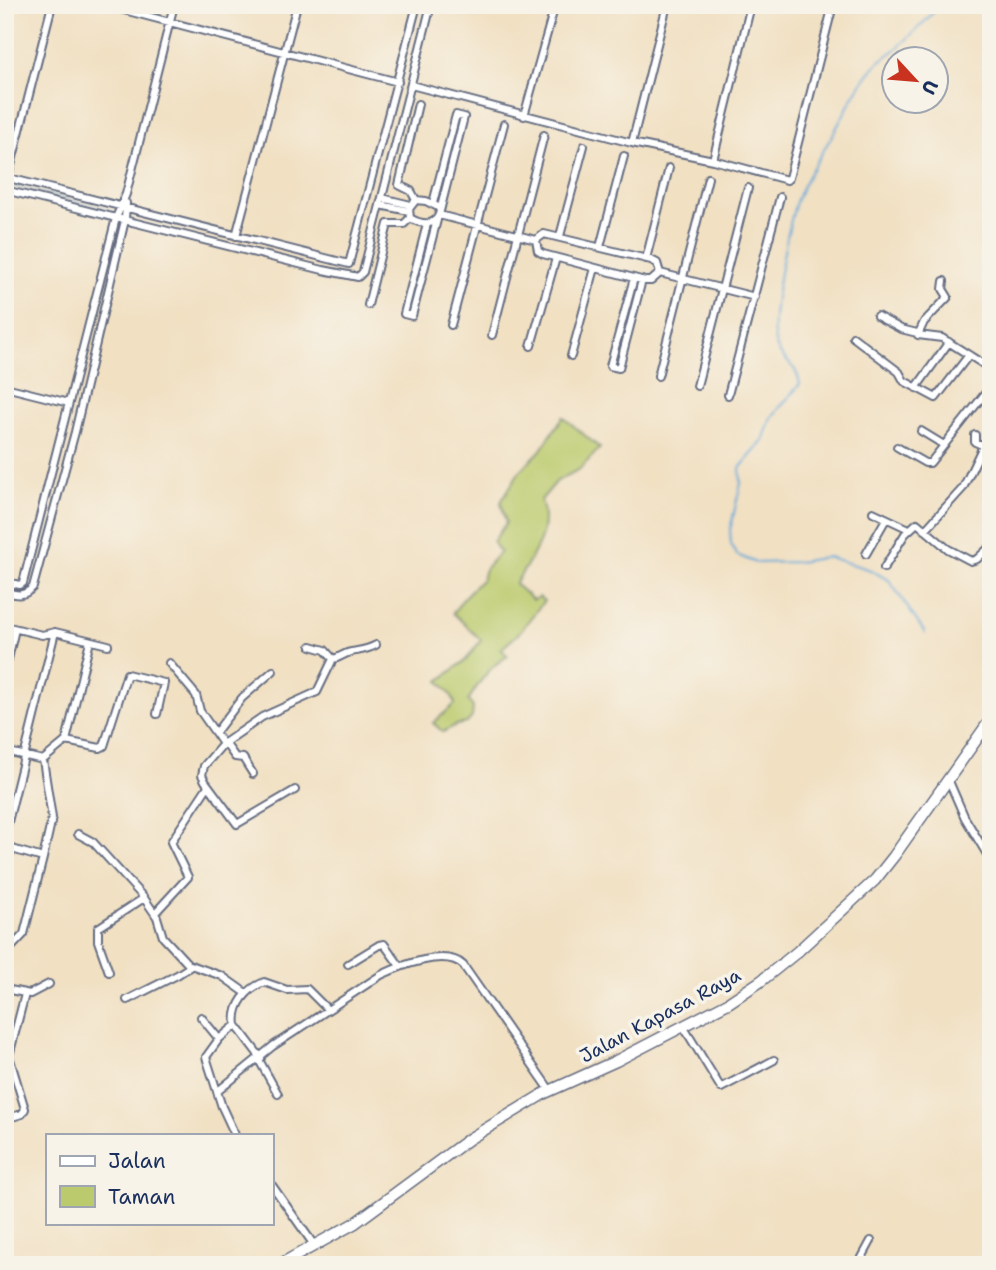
<svg xmlns="http://www.w3.org/2000/svg" width="996" height="1270" viewBox="0 0 996 1270" font-family="'Shantell Sans',sans-serif">
  <style>
    .green { fill: #bbca6c; stroke: #6b7c65; stroke-width: 2 }
    .lines { fill: none; stroke-linecap: round; stroke-linejoin: round }
    .stream { stroke: #64a8d9; stroke-width: 2 }
    .street-casing { stroke: #666d81; stroke-width: 10 }
    .secondary-casing { stroke: #666d81; stroke-width: 13 }
    .street { stroke: #fff; stroke-width: 6 }
    .secondary { stroke: #fff; stroke-width: 10 }
    .labels { text-anchor: middle; stroke-width: 7; stroke-linejoin: round; paint-order: stroke }
    .street-label { font-size: 19px; fill: #1b2f5e; stroke: #f7f3e8 }
  </style>
  <rect width="100%" height="100%" fill="#f7f3e8"/>
  <filter id="ink" filterUnits="userSpaceOnUse"><feTurbulence type="fractalNoise" baseFrequency=".0143" numOctaves="2"/><feDisplacementMap in="SourceGraphic" scale="14" xChannelSelector="R" yChannelSelector="G"/><feConvolveMatrix kernelMatrix="1 2 1 2 8 2 1 2 1" color-interpolation-filters="sRGB"/></filter>
  <filter id="wash" filterUnits="userSpaceOnUse"><feTurbulence type="fractalNoise" baseFrequency=".00686" numOctaves="4" result="noise"/><feDisplacementMap in="SourceGraphic" scale="28" xChannelSelector="R" yChannelSelector="G"/><feGaussianBlur stdDeviation="1.57" result="paint"/><feColorMatrix in="noise" values="0 0 0 0 0 0 0 0 0 0 0 0 0 0 0 0 0 1.4 0 .05"/><feComposite in="paint" operator="in"/></filter>
  <g filter="url(#wash)">
    <rect width="100%" height="100%" fill="#f1e0c2"/>
    <path class="green" d="M563,417L600,448L580,469L557,481L541,500C552,534 532,556 515,584L533,600L539,597L544,601L517,635L501,649L508,656C490,665 478,684 468,701L473,707L472,717L467,723L456,725L443,732L433,723L455,704L452,696L439,681L466,660L481,640L453,613L466,595L482,579L485,569L500,552L493,542L506,523L501,502L519,472L540,451Z"/>
    <g class="lines">
      <path class="stream" d="M5,184L108,210
        M925,633L889,580L868,569L828,557L798,562L756,563L737,555L731,544L730,530L741,483L740,468L763,441L771,418L800,384C796,359 777,363 774,336C771,308 787,233 795,205C803,180 820,157 833,134C847,110 858,83 878,63C883,58 890,54 895,50C911,36 926,20 941,5"/>
    </g>
  </g>
  <g filter="url(#ink)">
    <g class="lines">
      <defs>
        <path id="street" d="M105,5L398,82
          M411,85L632,143L713,160L787,180L789,178L833,5
          M524,116L555,5
          M632,143L667,5
          M713,160L751,5
          M5,177L349,264L417,5
          M8,177L52,5
          M5,190L323,270L358,277L363,272L431,5
          M382,198L411,205
          M416,200L411,191L399,185L418,104
          M416,200L426,201L438,207L440,211C437,227 422,225 410,218L409,209Z
          M433,203L456,115L464,117L440,211
          M380,205L409,211
          M439,215L536,240
          M427,224L404,314L412,316L437,220
          M544,234L651,260L657,263L660,273L651,281H645L543,254L538,251L536,240Z
          M236,236L297,5
          M560,236L584,146
          M600,247L624,156
          M646,259L669,168
          M660,273L755,297
          M634,278L610,366L619,368L642,280
          M944,281L943,289L948,297L924,322L918,335L942,338L991,369
          M368,305L388,224H404L410,218
          M877,316L901,329L917,333
          M451,325L504,124
          M492,335L544,135
          M853,337L899,372L904,381L936,398L969,355
          M531,346L556,258
          M571,356L595,268
          M658,376L708,178
          M697,386L748,188
          M5,387L69,403
          M916,388L949,342
          M728,395L780,197
          M921,431L944,445
          M975,435V442L991,449
          M897,447L925,463H930L991,386
          M873,512L909,529
          M925,530L963,488L983,446
          M866,554L886,519
          M884,568L905,534L917,523L948,549L971,561L977,559L991,546
          M5,582L20,585L23,583L116,218L126,194L174,5
          M5,592C17,595 24,597 33,587L75,432L125,220L126,203
          M5,626L42,635L55,632L108,645
          M5,642L9,627
          M311,646L325,650L333,659
          M333,659C340,658 344,653 351,652C361,650 367,650 376,645
          M169,663L196,695L200,711L223,744
          M5,672L15,629
          M216,732L242,698L273,671
          M66,741L100,748L104,746L127,674L164,683L157,714
          M225,743L235,757L243,758L253,774
          M5,751L43,760L66,741L90,641
          M948,779L965,818L991,861
          M295,790L237,824L205,781L202,775L204,766L223,744L262,717L317,692L333,659
          M5,834L55,632
          M78,834L93,842L144,898L157,917L163,937L188,964L222,976L246,993
          M5,847L43,858L52,818L43,760
          M155,913L188,877L171,842L208,786
          M5,954L24,934L43,858
          M348,964L379,945L384,944L400,966
          M109,972L98,941V928L144,898
          M5,989L30,994L49,984
          M127,1000L177,975L191,966
          M201,1017L219,1039
          M236,1025L261,1058
          M683,1026L721,1088L774,1060
          M259,1060L278,1094
          M218,1091L273,1046L381,975C400,966 446,948 463,965L550,1090
          M5,1119L22,1114L25,1109L9,1056L25,994
          M235,1135L222,1107L206,1057L219,1039L236,1025C233,1005 247,989 264,982L287,990L307,989L327,1009
          M271,1184L314,1245
          M858,1265L871,1241"/>
        <path id="secondary" d="M279,1265L355,1223L469,1139L545,1093L616,1061L728,1003L761,981L797,952L875,880L894,856L991,719"/>
      </defs>
      <use href="#street" class="street-casing"/>
      <use href="#secondary" class="secondary-casing"/>
      <use href="#street" class="street"/>
      <use href="#secondary" class="secondary"/>
    </g>
  </g>
  <g class="labels">
    <g class="street-label">
      <text transform="translate(660 1015) rotate(-28)" y="7">Jalan Kapasa Raya</text>
    </g>
  </g>
  <rect width="996" height="1270" fill="none" stroke="#f7f3e8" stroke-width="28"/>
  <rect x="46" y="1134" width="228" height="91" fill="#f7f3e8" stroke="#9fa5b1" stroke-width="2"/>
  <rect x="60" y="1156" width="35" height="10" fill="#ffffff" stroke="#9fa5b1" stroke-width="2"/>
  <text x="108" y="1168" font-size="21" fill="#1b2f5e">Jalan</text>
  <rect x="60" y="1186" width="35" height="21" fill="#bbca6c" stroke="#9fa5b1" stroke-width="2"/>
  <text x="108" y="1204" font-size="21" fill="#1b2f5e">Taman</text>
  <g transform="translate(915 80) rotate(116)"><circle r="33" fill="#f7f3e8" stroke="#9fa5b1" stroke-width="2"/>
  <path d="M0-5L12 26L0 18L-12 26Z" fill="#c8321e"/>
  <text y="-10" font-size="19" font-weight="bold" text-anchor="middle" fill="#1b2f5e">U</text>
  </g>
</svg>
